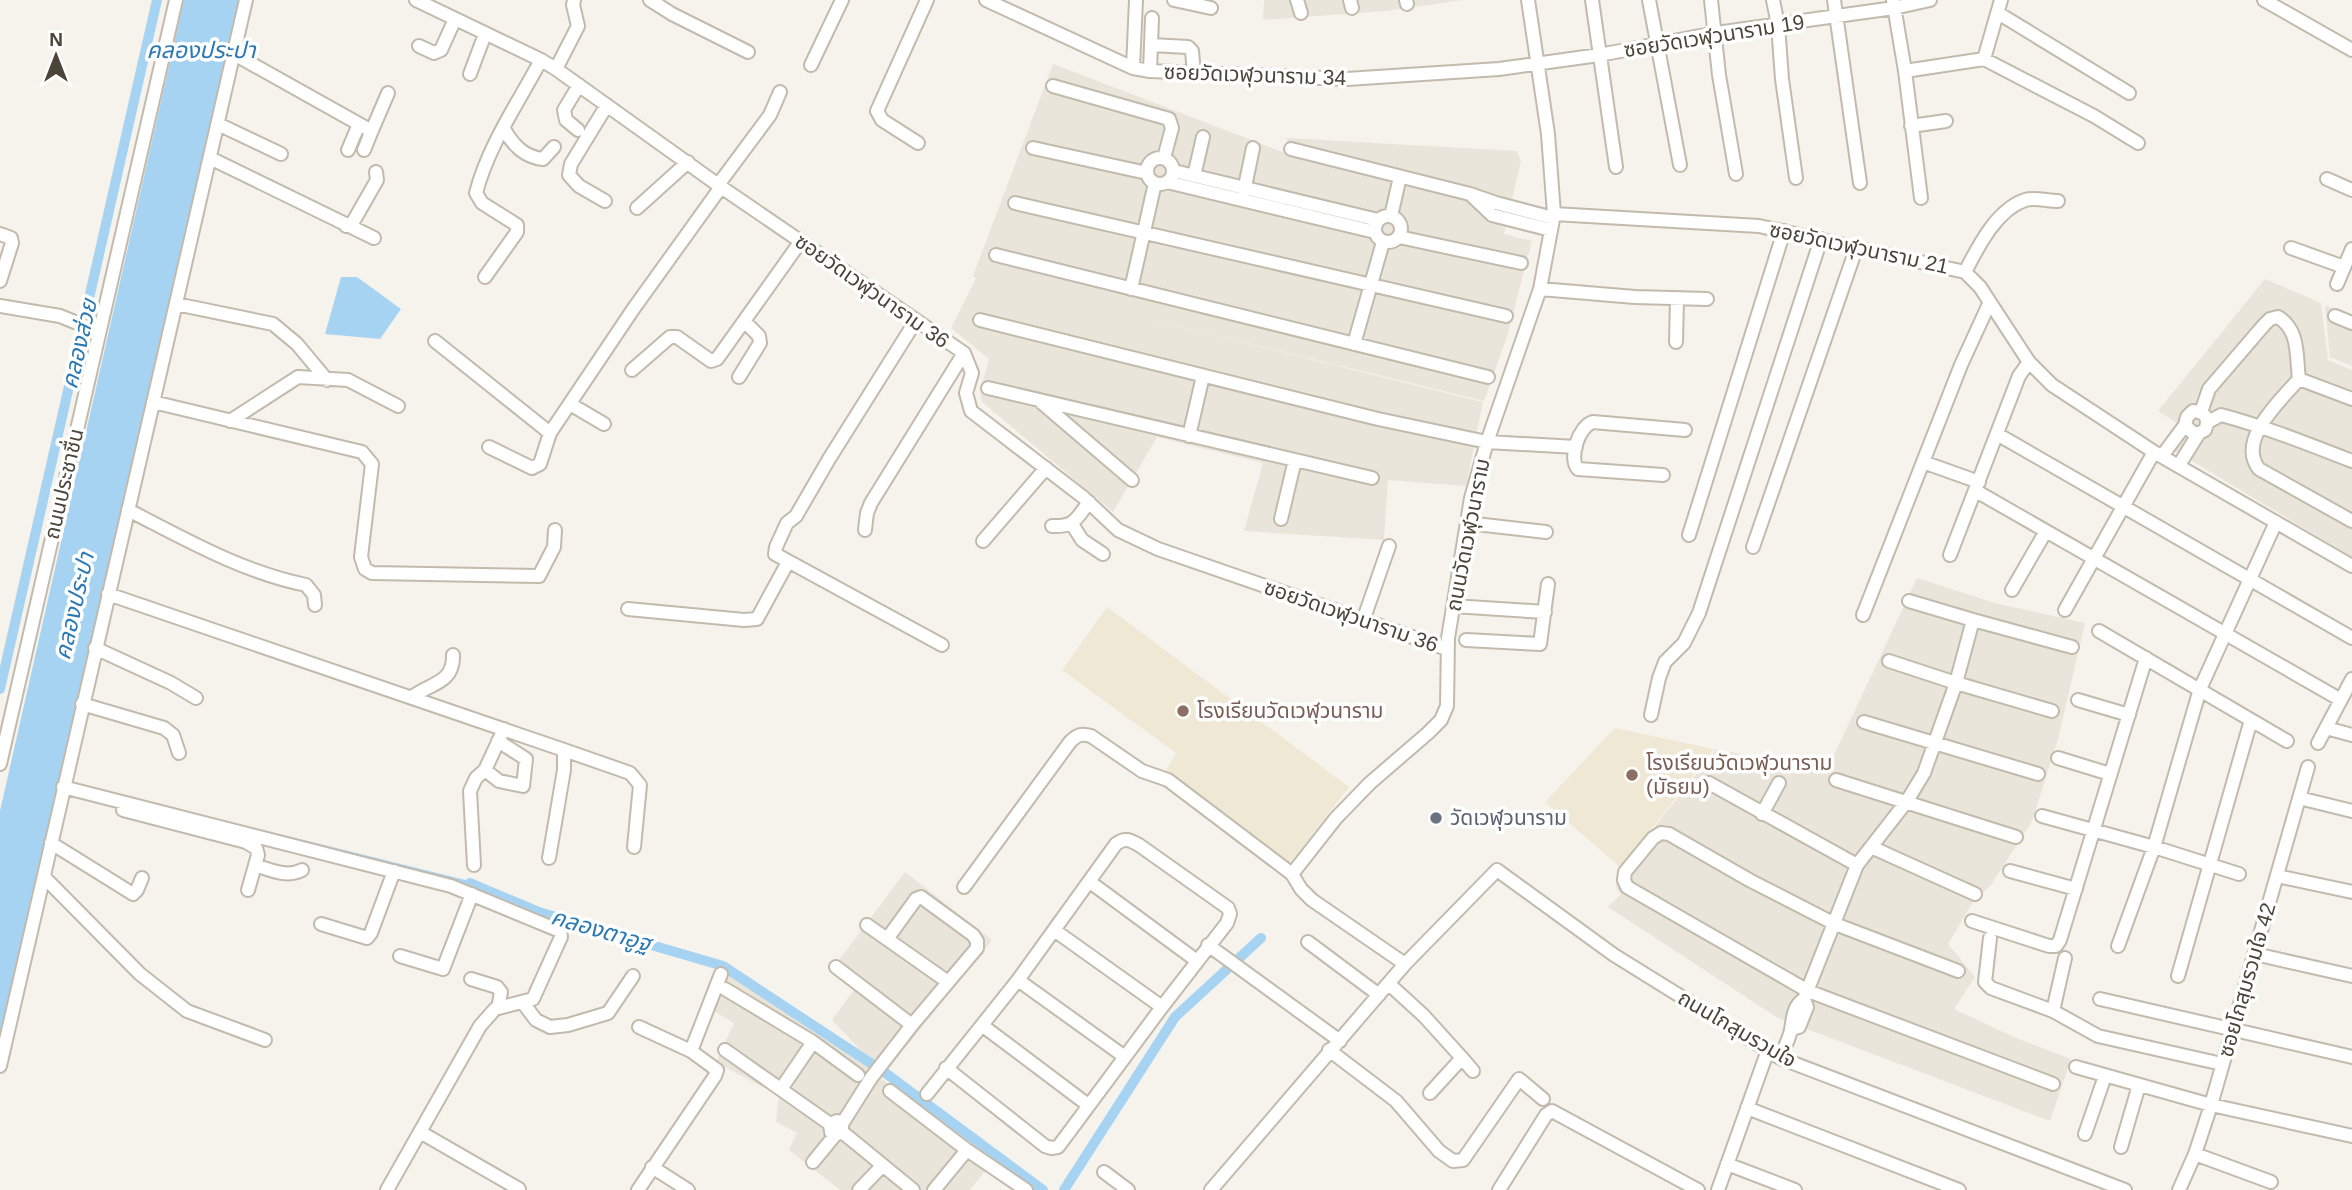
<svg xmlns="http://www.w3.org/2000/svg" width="2352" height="1190" viewBox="0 0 2352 1190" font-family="Helvetica,'Noto Sans Thai',sans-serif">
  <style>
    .residential { fill: #eae5da }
    .education { fill: #efe8d5 }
    .water { fill: #a7d3f3 }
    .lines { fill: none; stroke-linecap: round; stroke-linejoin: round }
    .stream { stroke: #a7d3f3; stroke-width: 3.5 }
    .canal { stroke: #a7d3f3; stroke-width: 10 }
    .minor-casing { stroke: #c2bbad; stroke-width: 16 }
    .minor { stroke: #fff; stroke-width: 12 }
    .education-dot { fill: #8d6e63; stroke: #fff; stroke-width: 2.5 }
    .worship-dot { fill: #6b7280; stroke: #fff; stroke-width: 2.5 }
    .labels { text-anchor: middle; stroke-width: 7; stroke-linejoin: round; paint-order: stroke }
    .street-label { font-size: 21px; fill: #4b4439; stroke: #fff }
    .education-label { font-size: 21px; fill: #785e54; stroke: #fff; text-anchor: start }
    .worship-label { font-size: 21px; fill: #5b616d; stroke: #fff; text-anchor: start }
    .water-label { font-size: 23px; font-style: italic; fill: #2b79b4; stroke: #fff }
  </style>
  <rect width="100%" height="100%" fill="#f6f3ec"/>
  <path class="residential" d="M1264,0H1463L1386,11L1263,20Z
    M1053,64L1285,153L1287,138L1517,151L1521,161L1504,234L1532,241L1507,337L1484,401L1123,313L1483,402L1466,486L1388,480L1384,540L1244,531L1263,463L1157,437L1113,512L982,402L980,392L989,359L951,328L976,278L973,276Z
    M2265,279L2321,303L2328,360L2352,370V557L2162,443L2177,423L2158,411Z
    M2325,305L2352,315V366L2330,357Z
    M1917,578L1995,603L2085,623L2058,739L2032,821L1991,885L1973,902L1948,944L1975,977L1954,1009L2016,1038L2071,1059L2050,1121L1778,1018L1608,907L1621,894L1616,888V878L1623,867L1716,749L1826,772Z
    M905,872L992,940L881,1078L992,1163L970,1190H840L789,1150L797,1133L776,1122L779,1096L716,1062L734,1023L712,1010L725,974L771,995L863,1063L867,1057L832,1020L854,990L831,971Z"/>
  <path class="education" d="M1107,607L1349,787L1289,864L1166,771L1176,753L1062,670Z
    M1615,728L1714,749L1621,868L1545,802Z"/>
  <path class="water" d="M184,0H241L0,1045V811Z
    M341,277H357L401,309L380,339L325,334Z"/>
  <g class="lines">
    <path class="stream" d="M264,832L470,883"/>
    <path class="canal" d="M0,689L157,0
      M470,883L539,912L723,966L884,1072L1043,1190
      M1064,1190L1175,1017L1261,938"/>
    <defs>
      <path id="minor" d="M416,0L541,60L556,69L721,187L964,353L972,373L966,393L971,411L1083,497L1118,530L1158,549L1447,649
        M650,0L672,14L748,52
        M986,0L1133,68L1150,71L1347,79L1499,69L1599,55L1716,33L1894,8L1930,0
        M1174,0L1211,8
        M1297,0L1301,13
        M1350,0L1352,8
        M1406,0L1407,4
        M1592,0L1616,167
        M1649,0L1680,165
        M1711,0L1719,75L1736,174
        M1773,0L1778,25L1782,79L1796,178
        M1834,0L1860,183
        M1893,0L1905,71L1921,198
        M2264,0L2352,50
        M1998,13L2129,93
        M1151,45L1188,47L1192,51L1194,73
        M419,46L434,53L441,50L455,19
        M234,54L368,129L370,135L364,150
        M1984,59L2001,0
        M811,65L842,0
        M1133,68L1136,0
        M556,69L578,26L573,5L574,0
        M1150,71L1152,18
        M1905,71L1984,59L2094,116L2138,143
        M470,74L485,34
        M1053,86L1169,119L1172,128L1164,158
        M218,124L281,154
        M1911,126L1946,121
        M504,129C513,145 524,157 543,159L554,147
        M578,130L566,120L564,110L579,85
        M370,135L388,93
        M918,143L882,120L877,111L927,0
        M1033,148L1147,173
        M1291,149L1470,194
        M348,150L359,124
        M1147 171a13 13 0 1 1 26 0a13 13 0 1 1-26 0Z
        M210,158L374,238
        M1174,171L1378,220
        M1194,176L1203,137
        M2327,179L2352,190
        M1167,182L1375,232
        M718,185L770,115L780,92
        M1243,196L1253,148
        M605,201L579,186L569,175L571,164L607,105
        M1015,203L1506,316
        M637,208L688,162
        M1554,214L1759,226L1965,272L1980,287L2029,362L2052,385L2154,452L2352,566
        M1375 229a13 13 0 1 1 26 0a13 13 0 1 1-26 0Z
        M1391,216L1400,177
        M346,226L353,222L377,180L376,172
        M1551,230L1492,215L1470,194L1496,203L1553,218
        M0,234L11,238L12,243L0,281
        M1399,237L1521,263
        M2291,248L2344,267
        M996,255L1488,377
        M1965,272C1978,247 1996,210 2025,200C2034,197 2048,201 2058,201
        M485,277L517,232V225L482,203L476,193C488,146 518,103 541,60
        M2337,284L2352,249
        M1131,289L1155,183
        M1540,289L1635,297L1707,299
        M176,304L273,324L297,344L327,380
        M0,306L60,316L99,332
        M2335,316L2352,323
        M980,320L1378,419L1487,442L1576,447
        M915,322L829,459L796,516L787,523L776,547L775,554L942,645
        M435,341L550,433
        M1676,342L1677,298
        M1354,344L1383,242
        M632,370L670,337H677L711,361L717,359L801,241
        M739,377L760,343L759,336L744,321
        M2299,379L2352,399
        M988,388L1372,478
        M153,402L362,452L372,464L361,557L365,569L372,573L539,576L554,547L555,530
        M1042,403L1132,480
        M570,404L604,424
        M2201,412L2209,389L2264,325L2270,319L2278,317C2300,330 2296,357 2299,379C2281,400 2236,440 2259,469L2352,521
        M230,421L298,377L348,380L398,406
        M2208,422L2221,415C2266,427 2308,444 2352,461
        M1997,434L2352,638
        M1189,436L1203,376
        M489,447L532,468L540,464L550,433L634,308L721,187
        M2162,456L2185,425
        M1923,462L1979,482
        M2179,465L2199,433L2205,430C2210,418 2205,412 2193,411L2187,417L2185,425L2193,433H2199
        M1663,475L1578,469C1568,458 1579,426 1593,422L1685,430
        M1976,491L2341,700
        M128,510C185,539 242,572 306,585L314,595L315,605
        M1281,519L1295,460
        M1467,523L1546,532
        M1072,524L1082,540L1103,554
        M1052,526C1075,527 1076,519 1089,502
        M865,530L867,513L871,503L964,353
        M1689,535L1784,231
        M983,541L1046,468
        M1753,547L1857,246
        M1950,555L2019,376L2029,362
        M2012,590L2046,531
        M108,594L564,750V770L549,858
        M1453,606L1545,612
        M628,609L744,620L757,619L788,562
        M2065,610L2154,452
        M1863,615L1961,365L1989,304
        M1973,620L2072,647
        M1363,621L1389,546
        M2099,631L2287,741
        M1466,640L1540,644L1548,584
        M95,648L171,683L196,698
        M1889,661L1956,683L2052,711
        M412,697C431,683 454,683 453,655
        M2078,700L2129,715
        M82,704L164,728L173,735L179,753
        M1651,715L1659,678L1665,662L1684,643L1699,613L1821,239
        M1864,722L2038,774
        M2326,728L2352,735
        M2318,743L2352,679
        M564,750L630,773L640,785L634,847
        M2058,758L2110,774
        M0,764L176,0
        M485,770L499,781L523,786L526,759L498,741
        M1836,780L2016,837
        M1709,783L1857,865
        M63,787L451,886L560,931L561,937L533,999L495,1009L480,1026L387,1190
        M2299,798L2352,811
        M123,810L246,842L256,848L258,855L248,890
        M1762,814L1779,783
        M2042,816L2154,847L2239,874
        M51,843L133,894L137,890L142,878
        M1871,847L1975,894
        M255,865C271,870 287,878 302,870
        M474,865L470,791L476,778L485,770L504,729
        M2010,871L2076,889
        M2277,876L2352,892
        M44,877L140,974L187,1011L265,1040
        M1090,882L1197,961
        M964,887L1070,742C1077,735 1081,733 1091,736L1142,771L1168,780L1292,874
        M1972,921L2049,946H2056L2060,940L2146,658
        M321,924L367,938L371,933L394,871
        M867,925L948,982
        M1054,930L1162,1007
        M1990,938L1985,982L1991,988L2053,1011L2098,1036L2222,1064
        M1308,942L1379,995
        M1208,945L1340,1041
        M2118,946L2154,847L2200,689L2276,522
        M2255,954L2352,976
        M400,956L443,969L472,894
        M1405,964L1312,900L1301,889L1292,874L1336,818L1370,783L1428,733L1441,720L1447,706L1448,638L1471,498L1487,442L1540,289L1554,214L1548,134L1528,0
        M836,967L912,1025
        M1958,971L1835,924L1751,881L1669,834L1661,833L1653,838L1625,872L1624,880L1627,887L1808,991L2053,1084
        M2178,976L2251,720
        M471,979L497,987L501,992L498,1008
        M1018,980L1125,1057
        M1389,984L1424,1016L1462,1058L1430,1093
        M725,989L813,1042L858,1075
        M2100,999L2352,1057
        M523,1003L536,1020L550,1027L568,1025L608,1013L633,976
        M2053,1011L2065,958
        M983,1026L1088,1105
        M639,1027L691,1051
        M1791,1029L1799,1027L1807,1007L1804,999
        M725,1050L830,1124L831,1132L838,1134L842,1130V1124L837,1121L830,1124
        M1329,1050L1396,1101L1439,1151L1453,1161L1463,1160L1519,1079L1543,1099
        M1462,1058L1473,1071
        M1780,1058C1784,1049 1789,1039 1791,1030C1793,1018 1793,1006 1804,999L1857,865L1907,801L1924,773L1956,683L1973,620L1909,601
        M0,1066L246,0
        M2076,1067L2211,1105L2352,1136
        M781,1089L813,1042
        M890,1091L967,1150L934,1190
        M927,1094L1018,980L1116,844C1125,837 1130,840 1139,845L1228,908L1230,914L1227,923L1162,1007L1058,1147L1051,1148L1045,1146L946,1068
        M1747,1108L1959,1190
        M842,1124L871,1078L912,1025L977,948V941L973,935L921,897L916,899L887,939
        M841,1131L913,1190
        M420,1132L519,1189
        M2085,1134L2105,1076
        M2121,1147L2139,1085
        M967,1150L1026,1190
        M2195,1154L2271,1182
        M813,1162L836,1134
        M1727,1164L1795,1190
        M652,1167L688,1190
        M1104,1172L1128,1190
        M638,1190L715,1076L717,1070L691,1051L721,974
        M859,1190L883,1165
        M1211,1190L1405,964L1497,870L1614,955L1780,1058L2125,1190
        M1499,1190L1546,1115L1552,1111L1698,1190
        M1718,1190L1768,1050
        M2179,1190L2195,1154L2211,1105L2308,767"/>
    </defs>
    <use href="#minor" class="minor-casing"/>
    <use href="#minor" class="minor"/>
  </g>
  <g class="education-dot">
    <circle cx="1183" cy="711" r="7"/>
    <circle cx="1632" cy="775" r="7"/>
  </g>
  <circle class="worship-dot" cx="1436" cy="818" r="7"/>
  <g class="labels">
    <g class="street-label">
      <text transform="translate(1714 36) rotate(-9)" y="7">ซอยวัดเวฬุวนาราม 19</text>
      <text transform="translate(1255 75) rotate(2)" y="7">ซอยวัดเวฬุวนาราม 34</text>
      <text transform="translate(1859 248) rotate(12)" y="7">ซอยวัดเวฬุวนาราม 21</text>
      <text transform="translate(872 291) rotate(35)" y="7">ซอยวัดเวฬุวนาราม 36</text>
      <text transform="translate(64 484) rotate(-77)" y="7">ถนนประชาชื่น</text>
      <text transform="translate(1468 535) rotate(-79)" y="7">ถนนวัดเวฬุวนาราม</text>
      <text transform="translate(1351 616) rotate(19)" y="7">ซอยวัดเวฬุวนาราม 36</text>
      <text transform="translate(2247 980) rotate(-74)" y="7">ซอยโกสุมรวมใจ 42</text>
      <text transform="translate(1737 1029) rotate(30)" y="7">ถนนโกสุมรวมใจ</text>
    </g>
    <g class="education-label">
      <text x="1197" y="718">โรงเรียนวัดเวฬุวนาราม</text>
      <text x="1646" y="770">โรงเรียนวัดเวฬุวนาราม<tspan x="1646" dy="24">(มัธยม)</tspan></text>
    </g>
    <g class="worship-label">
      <text x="1450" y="825">วัดเวฬุวนาราม</text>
    </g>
    <g class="water-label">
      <text x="201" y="58">คลองประปา</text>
      <text transform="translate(79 344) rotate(-77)" y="8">คลองส่วย</text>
      <text transform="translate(74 606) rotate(-77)" y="8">คลองประปา</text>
      <text transform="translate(601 930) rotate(16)" y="8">คลองตาอูฐ</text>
    </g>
  </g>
  <g transform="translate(56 56)" stroke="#ffffff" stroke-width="5" paint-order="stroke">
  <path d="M0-5L12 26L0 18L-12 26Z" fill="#4b4439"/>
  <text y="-10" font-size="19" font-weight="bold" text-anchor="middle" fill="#4b4439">N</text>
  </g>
</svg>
